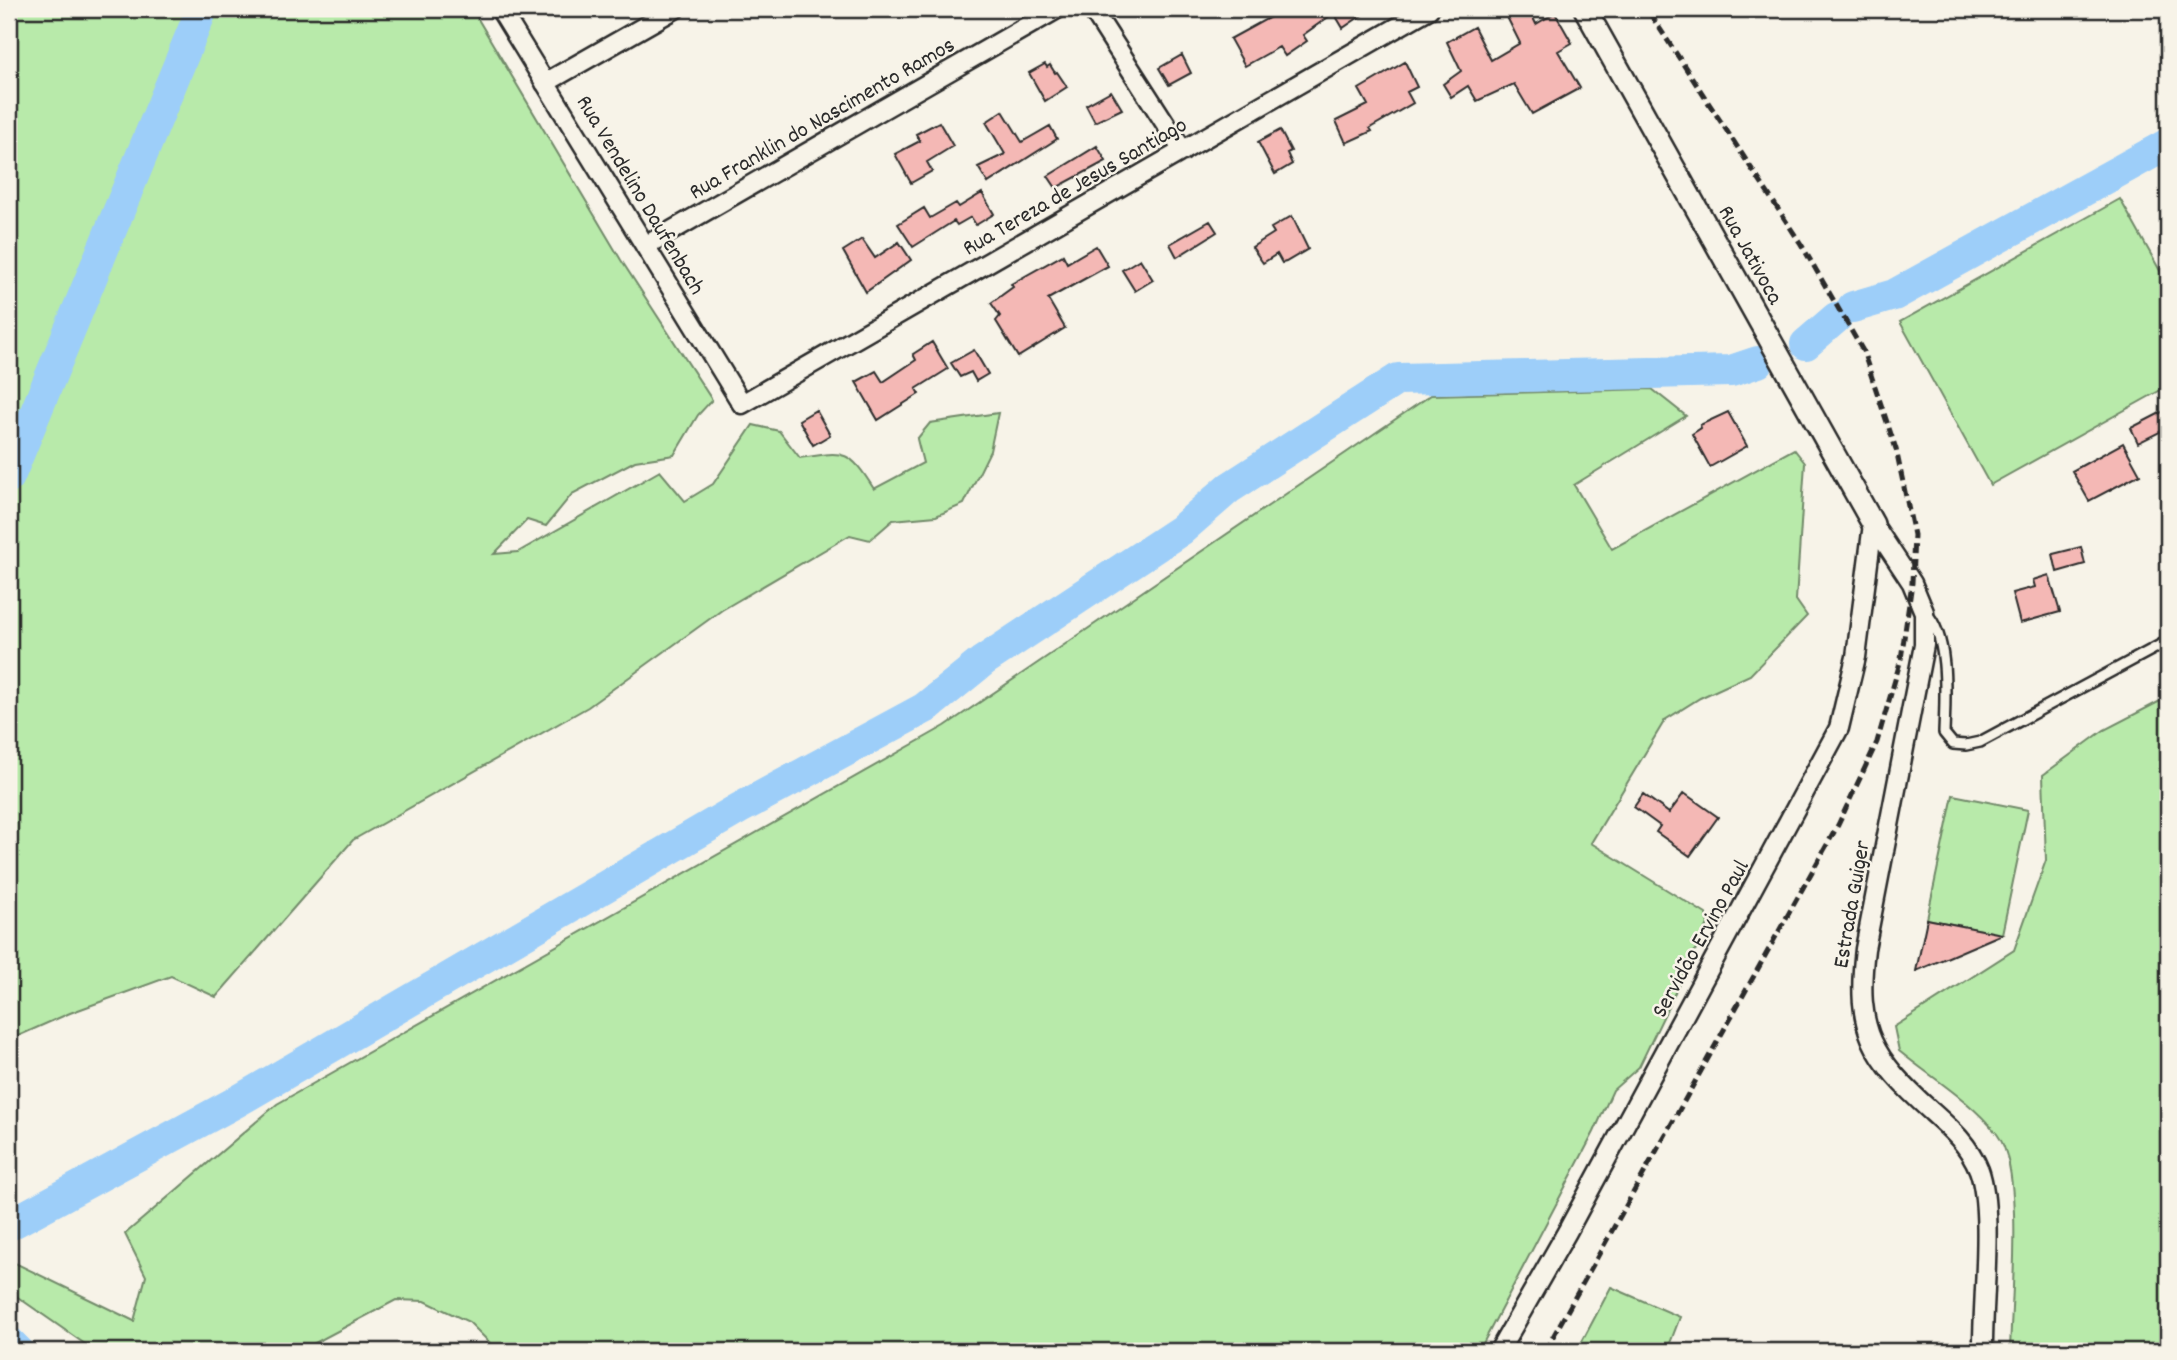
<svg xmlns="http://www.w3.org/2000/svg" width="2177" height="1360" viewBox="0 0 2177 1360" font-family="Dekko,sans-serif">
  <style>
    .green { fill: #b8eaaa; stroke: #728a6a; stroke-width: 2 }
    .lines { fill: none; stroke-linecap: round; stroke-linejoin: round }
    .river { stroke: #9dcef9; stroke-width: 32 }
    .building { fill: #f4b8b5; stroke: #2b2b2b; stroke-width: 2 }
    .service-casing { stroke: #2b2b2b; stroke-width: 14 }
    .minor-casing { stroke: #2b2b2b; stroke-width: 23 }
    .tertiary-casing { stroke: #2b2b2b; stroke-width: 26 }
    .service { stroke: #f7f3e8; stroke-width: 9 }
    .minor { stroke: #f7f3e8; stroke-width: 18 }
    .tertiary { stroke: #f7f3e8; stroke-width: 21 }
    .rail { stroke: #2b2b2b; stroke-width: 5; stroke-dasharray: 10 5; stroke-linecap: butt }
    .labels { text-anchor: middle; stroke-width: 5; stroke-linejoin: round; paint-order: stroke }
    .street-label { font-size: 23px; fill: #2b2b2b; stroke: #f7f3e8 }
  </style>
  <rect width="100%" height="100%" fill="#f7f3e8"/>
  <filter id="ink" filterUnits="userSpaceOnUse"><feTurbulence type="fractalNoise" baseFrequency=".0143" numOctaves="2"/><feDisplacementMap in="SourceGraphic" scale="14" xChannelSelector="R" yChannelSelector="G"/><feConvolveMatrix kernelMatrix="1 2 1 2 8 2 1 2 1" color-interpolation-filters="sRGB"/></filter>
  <g filter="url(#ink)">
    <path class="green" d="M9,9H472L621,260L712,400L698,415L674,455L635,461L572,494L546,526L527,520L494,554L518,552L660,471L685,501L713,484L753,425L779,431L800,458C845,451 849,449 874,489L923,463L917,439L930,423L998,413L990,451L964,504L936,516L893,520L870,540L850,535L722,610L588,707L353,840L216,997L171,976L70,1013L9,1040Z
      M2120,199L2168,285V386L1990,485L1900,322Z
      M1652,389L1686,416L1574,485L1612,549L1794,449L1805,463L1796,600L1807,616L1750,675L1700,698L1665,720L1591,843L1706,914L1708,924L1639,1067L1613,1090L1594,1132L1479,1351H498L469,1322L425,1301L396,1300L300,1351H95L9,1291V1260L134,1321L146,1276L125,1234L277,1104L945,726L1431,395Z
      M2168,697V1351H2010C2011,1303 2025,1170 1997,1134C1970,1100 1932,1078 1899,1051L1894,1027L2014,950L2046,860L2043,775L2104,730Z
      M1953,795L2028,810L2002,934L1927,919Z
      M1611,1287L1680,1317L1667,1351H1577Z"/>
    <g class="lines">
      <path class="river" d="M1853,307L1894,295L2168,144
        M1806,344L1836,318
        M9,477L202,9
        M9,1225L236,1102L740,808L925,708L983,661L1181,530L1229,488L1398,379L1731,371L1758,362
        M9,1342L18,1351"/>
    </g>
    <path class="building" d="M1285,9H1371L1343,28L1334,13L1303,35L1307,41L1285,56L1279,47L1245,66L1230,39Z
      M1503,9H1529L1536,24L1555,13L1572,43L1558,51L1580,88L1532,114L1514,84L1477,101L1468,86L1451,97L1443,84L1461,71L1447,42L1474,27L1491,60L1520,43Z
      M1182,55L1191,73L1169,85L1159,68Z
      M1405,62L1417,87L1407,92L1413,103L1370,128L1372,131L1346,143L1336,121L1368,105L1359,89Z
      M1045,64L1047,67L1050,65L1055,73L1057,72L1067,87L1045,101L1029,73Z
      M1111,91L1122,109L1095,122L1086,105Z
      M1003,111L1022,142L1050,126L1057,139L988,183L978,167L1005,154L986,122Z
      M939,122L953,146L927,162L932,171L911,183L895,154L920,141L916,134Z
      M1280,130L1291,151L1287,153L1292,164L1275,174L1258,142Z
      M1097,146L1106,161L1056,188L1048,176Z
      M982,193L994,214L976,225L971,217L957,225L954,221L913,247L898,224L924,208L930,218L956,203L959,207Z
      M1292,216L1308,249L1286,262L1282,263L1277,254L1263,263L1252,247L1274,233L1271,228Z
      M1210,221L1217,232L1177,257L1170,244Z
      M862,239L875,258L899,242L911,260L866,292L843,251Z
      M1096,246L1108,266L1048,299L1065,328L1018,357L996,321L1000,316L991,303L1013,287L1011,284L1063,255L1067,263Z
      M1140,259L1153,280L1135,291L1122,270Z
      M932,342L948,369L916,389L919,394L878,420L856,382L876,371L883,382L916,360L913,354Z
      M974,350L988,374L976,381L971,372L960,377L951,363Z
      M2168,409V428L2138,443L2131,428Z
      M816,410L830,435L813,445L799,420Z
      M1728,412L1747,446L1710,467L1692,434L1701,428L1700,425Z
      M2123,443L2140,474L2089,501L2072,471Z
      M2081,547L2085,564L2057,572L2053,554Z
      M2049,575L2060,612L2020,623L2012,593L2035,587L2033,580Z
      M1684,793L1718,817L1690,856L1656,832L1660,826L1634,807L1643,794L1669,813Z
      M1927,919L2002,934L1916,971Z"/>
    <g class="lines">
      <defs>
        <path id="service" d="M1926,613C1950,637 1945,700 1944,733L1953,744L1966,745L1980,742L2168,641"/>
        <path id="minor" d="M500,9L742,404L1429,9
          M1092,9L1183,151
          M545,83L675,9
          M645,246L1057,9
          M1873,524L1912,583L1924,612V645L1865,949C1855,1031 1872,1058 1932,1112C1951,1129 1969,1145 1979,1170C1994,1211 1982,1303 1983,1351
          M1499,1351L1567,1232L1839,728L1856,657L1873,524"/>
        <path id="tertiary" d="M1585,9L1873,524"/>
      </defs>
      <use href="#service" class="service-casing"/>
      <use href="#minor" class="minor-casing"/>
      <use href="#tertiary" class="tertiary-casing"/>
      <use href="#service" class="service"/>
      <use href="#minor" class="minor"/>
      <use href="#tertiary" class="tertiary"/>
      <path class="rail" d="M1545,1351L1838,825L1877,742L1901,659L1912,583L1914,535L1896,449L1863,351L1801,244L1647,9"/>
    </g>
  </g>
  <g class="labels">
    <g class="street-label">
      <text transform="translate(821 117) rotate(-30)" y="8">Rua Franklin do Nascimento Ramos</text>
      <text transform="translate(1074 185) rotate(-30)" y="8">Rua Tereza de Jesus Santiago</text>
      <text transform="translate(642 194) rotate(59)" y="8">Rua Vendelino Daufenbach</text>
      <text transform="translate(1752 254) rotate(61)" y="8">Rua Jativoca</text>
      <text transform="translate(1850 904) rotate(-80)" y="8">Estrada Guiger</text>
      <text transform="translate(1699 938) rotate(-61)" y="8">Servidão Ervino Paul</text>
    </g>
  </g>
  <rect width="2177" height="1360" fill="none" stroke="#f7f3e8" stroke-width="35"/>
  <rect x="18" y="18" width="2142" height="1325" fill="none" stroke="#2b2b2b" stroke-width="2.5" filter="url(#ink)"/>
</svg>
